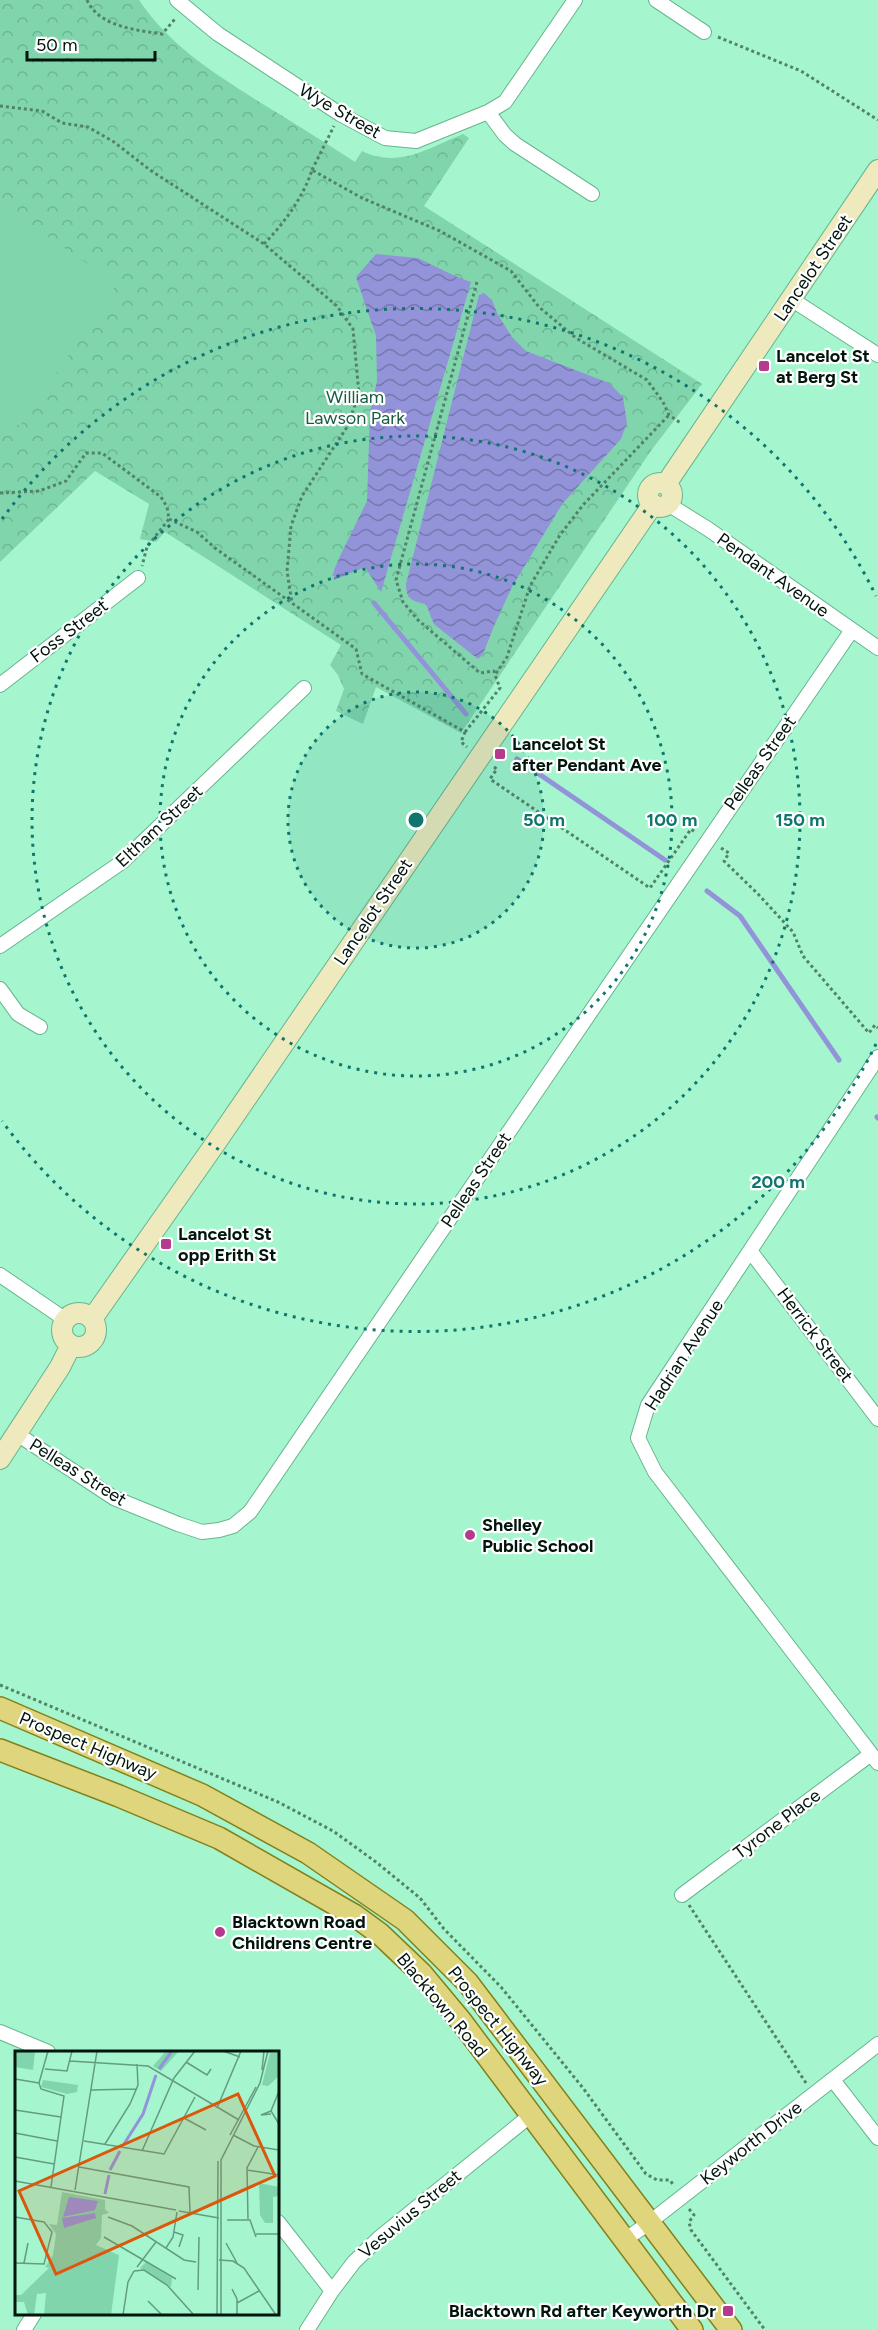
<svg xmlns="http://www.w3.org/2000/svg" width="878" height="2330" viewBox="0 0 878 2330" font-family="Figtree,sans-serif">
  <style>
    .forest { fill: url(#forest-crowns) }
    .pitch { fill: #80d5ad }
    .water { fill: url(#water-waves) }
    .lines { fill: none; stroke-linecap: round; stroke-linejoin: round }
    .stream { stroke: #9293d9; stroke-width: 5 }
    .street-casing { stroke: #66b590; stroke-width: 16 }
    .secondary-casing { stroke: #66b590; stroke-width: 22 }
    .primary-casing { stroke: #83801b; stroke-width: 24 }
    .path { stroke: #51836b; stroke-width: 3; stroke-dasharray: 3 3; stroke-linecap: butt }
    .street { stroke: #fff; stroke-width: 14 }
    .secondary { stroke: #efeabd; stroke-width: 20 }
    .primary { stroke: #dfd57c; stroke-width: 21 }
    .ring { fill: none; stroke: #0f766e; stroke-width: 3; stroke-dasharray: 3 6 }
    .poi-dot { fill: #b43a8e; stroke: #fff; stroke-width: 2 }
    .labels { text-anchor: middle; stroke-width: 4.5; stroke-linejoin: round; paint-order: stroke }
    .street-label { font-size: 18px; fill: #00150b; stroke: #fff }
    .poi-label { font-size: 18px; font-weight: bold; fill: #00150b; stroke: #fff; text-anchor: start }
    .park-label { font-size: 18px; fill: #1a5c41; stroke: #fff }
    .inset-river { fill: none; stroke: #9293d9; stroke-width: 3 }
    .inset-road { fill: none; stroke: #639c80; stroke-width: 1.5 }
    .view { fill: #dc560c; fill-opacity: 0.15; stroke: #dc560c; stroke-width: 3 }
    .inset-edge { fill: none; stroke: #00150b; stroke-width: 3 }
    .centre { fill: #0f766e; stroke: #fff; stroke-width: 3 }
    .ring-label { font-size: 18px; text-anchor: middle; font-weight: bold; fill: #0f766e; stroke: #fff; stroke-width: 4.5; stroke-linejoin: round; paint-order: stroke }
  </style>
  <defs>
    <pattern id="forest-crowns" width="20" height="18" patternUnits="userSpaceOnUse" patternTransform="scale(1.5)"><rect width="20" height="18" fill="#80d5ad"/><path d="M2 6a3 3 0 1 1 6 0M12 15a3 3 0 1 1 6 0" fill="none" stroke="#6db694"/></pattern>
    <pattern id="water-waves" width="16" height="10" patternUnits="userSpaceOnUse" patternTransform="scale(1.5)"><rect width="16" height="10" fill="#9293d9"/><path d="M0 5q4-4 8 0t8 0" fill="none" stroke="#7577ae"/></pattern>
  </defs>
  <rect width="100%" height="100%" fill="#a5f6ce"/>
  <path class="forest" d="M0,0H139C172,48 213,72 261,103C293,122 324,142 355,162L362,151C399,169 428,148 463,134L469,138L424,206L702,384L650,452L461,733L376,687L363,724L336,711L344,689L338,675L330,665L341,645L165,532L156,542L140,539L149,504L95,471L0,562Z"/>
  <path class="pitch" d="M0,204L117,284L20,426L0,413Z"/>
  <path class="water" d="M376,254L418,258L455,276L471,282L381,592L365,567L334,580V570L341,554L367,501L370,411L377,381L376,336L356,277Z
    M484,293L492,300L498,315L512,337L526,351L609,383L623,397L627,423L621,439L563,503L556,514L512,587L494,626L483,654L478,659L435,625C430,618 430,610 425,604C412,601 406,599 406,584L479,295Z"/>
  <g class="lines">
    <path class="stream" d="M374,603L466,714
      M517,759L665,860
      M707,891L740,916L839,1060
      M877,1117L878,1118"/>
    <defs>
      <path id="street" d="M177,0L218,34L340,114L385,138L416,141L488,112L505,102L575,0
        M656,0L704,32
        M488,112L505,135L515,144L592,194
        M791,299L878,355
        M668,504L708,529L878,648
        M0,685L138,578
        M0,946L122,862L304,688
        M0,989L18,1014L40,1027
        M878,1057L648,1405L638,1438L655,1472L878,1763
        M751,1252L878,1419
        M0,1275L66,1320
        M17,1434L114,1498L178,1524L202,1532L219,1530L233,1526L250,1512C452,1218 649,923 852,630
        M682,1895L871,1754
        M0,2032L48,2052
        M833,2080L878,2138
        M278,2222L332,2291
        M623,2241L646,2225L878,2044
        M24,2330L34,2314
        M307,2330L332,2291L354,2262L379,2238L531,2115"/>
      <path id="secondary" d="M648 495a12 12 0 1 1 24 0a12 12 0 1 1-24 0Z
        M666,484L878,170
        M62 1330a17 17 0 1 1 34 0a17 17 0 1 1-34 0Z
        M92,1319L215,1144L653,504
        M0,1459L60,1367L71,1345"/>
      <path id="primary" d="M0,1708L202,1795L308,1853L405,1920L468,1983L731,2330
        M0,1750L119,1796L219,1838L354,1915L380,1934L421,1973L461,2021L692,2330"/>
    </defs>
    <use href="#street" class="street-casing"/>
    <use href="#secondary" class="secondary-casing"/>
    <use href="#primary" class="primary-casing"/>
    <path class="path" d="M87,0C99,27 137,30 162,34L175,19
      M718,37L801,71L878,120
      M0,106L42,111L62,123L88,127L114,142L150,170L264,244L337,306L353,329L359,394L347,427L302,496L291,526L287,571L292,603
      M312,170L334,126
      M264,244C284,223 303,198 312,170L362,198L440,231L511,271L539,307L576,338L647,380L663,402L669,415L682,424
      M477,282L396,580L403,602L418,620L480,673L494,671L495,675
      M0,493L39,491L66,481L86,453H102L161,497L167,507L169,519L147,547L142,566
      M169,519L197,532L215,548L356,649L362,674L465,732L461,742L467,747
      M465,732L500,688L495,675L507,657L530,586L560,535L583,505L669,415
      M494,767L497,769L490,779L650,888L691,829L695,832
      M721,848L729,853L724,861L758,894L793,932L803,956L869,1033L875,1025L878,1028
      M0,1685L278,1802L333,1831L376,1862L420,1898L444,1929L501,1987L583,2088L646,2174L657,2180H670L674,2186
      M689,1905L806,2083
      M689,2209L694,2215L689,2222L691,2230L765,2330"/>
    <use href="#street" class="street"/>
    <use href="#secondary" class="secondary"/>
    <use href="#primary" class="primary"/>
  </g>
  <circle cx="416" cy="820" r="128" fill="#0f766e" fill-opacity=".12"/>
  <g class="ring">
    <circle cx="416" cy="820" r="128"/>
    <circle cx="416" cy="820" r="256"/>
    <circle cx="416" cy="820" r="384"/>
    <path d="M876 1044A512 512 0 0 1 2 1121M2 519A512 512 0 0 1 876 596"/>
  </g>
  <g class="poi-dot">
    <rect x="758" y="360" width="12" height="12" rx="3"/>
    <rect x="494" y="748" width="12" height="12" rx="3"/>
    <rect x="160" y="1238" width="12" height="12" rx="3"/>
    <circle cx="470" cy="1535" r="6"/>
    <circle cx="220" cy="1932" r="6"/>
    <rect x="722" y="2305" width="12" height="12" rx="3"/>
  </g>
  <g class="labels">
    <g class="street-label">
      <text transform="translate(340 111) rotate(30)" y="6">Wye Street</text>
      <text transform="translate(813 268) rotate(-56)" y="6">Lancelot Street</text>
      <text transform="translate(773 575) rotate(35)" y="6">Pendant Avenue</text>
      <text transform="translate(69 631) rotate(-37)" y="6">Foss Street</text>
      <text transform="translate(760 763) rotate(-55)" y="6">Pelleas Street</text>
      <text transform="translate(159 826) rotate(-43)" y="6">Eltham Street</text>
      <text transform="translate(373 912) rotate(-56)" y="6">Lancelot Street</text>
      <text transform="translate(476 1180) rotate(-56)" y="6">Pelleas Street</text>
      <text transform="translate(815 1335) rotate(53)" y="6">Herrick Street</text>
      <text transform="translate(684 1355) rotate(-57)" y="6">Hadrian Avenue</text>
      <text transform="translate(78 1472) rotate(32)" y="6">Pelleas Street</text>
      <text transform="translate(88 1746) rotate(23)" y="6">Prospect Highway</text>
      <text transform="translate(777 1824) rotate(-37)" y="6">Tyrone Place</text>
      <text transform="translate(442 2005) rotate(50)" y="6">Blacktown Road</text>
      <text transform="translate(498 2026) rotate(51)" y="6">Prospect Highway</text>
      <text transform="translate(751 2143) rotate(-38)" y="6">Keyworth Drive</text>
      <text transform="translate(410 2214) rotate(-40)" y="6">Vesuvius Street</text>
    </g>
    <g class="poi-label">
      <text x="776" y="362">Lancelot St<tspan x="776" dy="21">at Berg St</tspan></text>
      <text x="512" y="750">Lancelot St<tspan x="512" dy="21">after Pendant Ave</tspan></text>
      <text x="178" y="1240">Lancelot St<tspan x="178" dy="21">opp Erith St</tspan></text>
      <text x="482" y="1531">Shelley<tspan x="482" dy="21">Public School</tspan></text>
      <text x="232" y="1928">Blacktown Road<tspan x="232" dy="21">Childrens Centre</tspan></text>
      <text x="716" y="2317" text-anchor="end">Blacktown Rd after Keyworth Dr</text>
    </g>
    <g class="park-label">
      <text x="355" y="403">William<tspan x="355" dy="21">Lawson Park</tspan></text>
    </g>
  </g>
  <g transform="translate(15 2051)">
    <rect width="264" height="264" fill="#a5f6ce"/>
    <path d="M0,0H20L18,19L0,16ZM151,0H164L146,20L138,15ZM255,2H264V25L253,35L247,34ZM28,29L63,34L62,41L52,43L26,36ZM244,132L264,136V145L258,146V172H250L245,164ZM47,141L90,149V158L94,162L87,164L86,187L81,194L104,204L96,264H29L31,242L22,243L19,264H13L9,251H0V244H6L34,217L30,216L38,204L41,183L34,173L42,174ZM131,211L157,227L156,236L125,217Z" fill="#80d5ad"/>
    <path d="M62,200L80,203L75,229L58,226ZM83 218a8 8 0 1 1 16 0a8 8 0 1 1-16 0ZM56,228L76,232L71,259L51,256Z" fill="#80d5ad"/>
    <path d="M54,146L83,150L80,159L48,166ZM80,162L81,167L49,177L47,167Z" fill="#9293d9"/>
    <path class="inset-river" d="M144,18L157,0M109,93L128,63L141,24M95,119L105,100M90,143L94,124"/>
    <path class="inset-road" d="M208,0L225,6M55,10L133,15L224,69M171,11L192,24L196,18M30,18L52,20L57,0M247,19L249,0M0,28L24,32M24,32L26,38L49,45L36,136M24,32L33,0M76,39L121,38M264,40L256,60L264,73M202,57L226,0M0,59L46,66M256,60L246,64L256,63M169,67L191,79M0,82L42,90M215,84L241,36M218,84L239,95L264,99M69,90L149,103L180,46M90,93L115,53L123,34L122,13M127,100L159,27L180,0M0,106L39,113M64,116L174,136L175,161M232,119L264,124M0,130L161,159M60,139L82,0M164,160L204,167M0,166L29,171L37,181L29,213L0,212M93,166L117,175L169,209L181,211M233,168L232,117L243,96M212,169H235L241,186M159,181L168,184L164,196M241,183H264M89,186L161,228M211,192L222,212M151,197L158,186L162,161M204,209L218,210L229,217L261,264M9,212L13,192M122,216L141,191M119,220L129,219L152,234L178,263M217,238L222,248V264M183,239L184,186M133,250L147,264M222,252L244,240M108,264L113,231L119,220M202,264L203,110M206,264V109L245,32L253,0"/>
    <path class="view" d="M223,43L260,125L41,223L4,140Z"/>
    <rect width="264" height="264" class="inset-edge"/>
  </g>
  <circle cx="416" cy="820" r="9" class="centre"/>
  <g class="ring-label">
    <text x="544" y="826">50 m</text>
    <text x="672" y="826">100 m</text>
    <text x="800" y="826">150 m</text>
    <text x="778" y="1188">200 m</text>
  </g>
  <path d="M27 51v9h128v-9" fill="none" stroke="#00150b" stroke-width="3"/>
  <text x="36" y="51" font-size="18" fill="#00150b" stroke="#ffffff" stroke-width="4.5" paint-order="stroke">50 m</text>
</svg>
